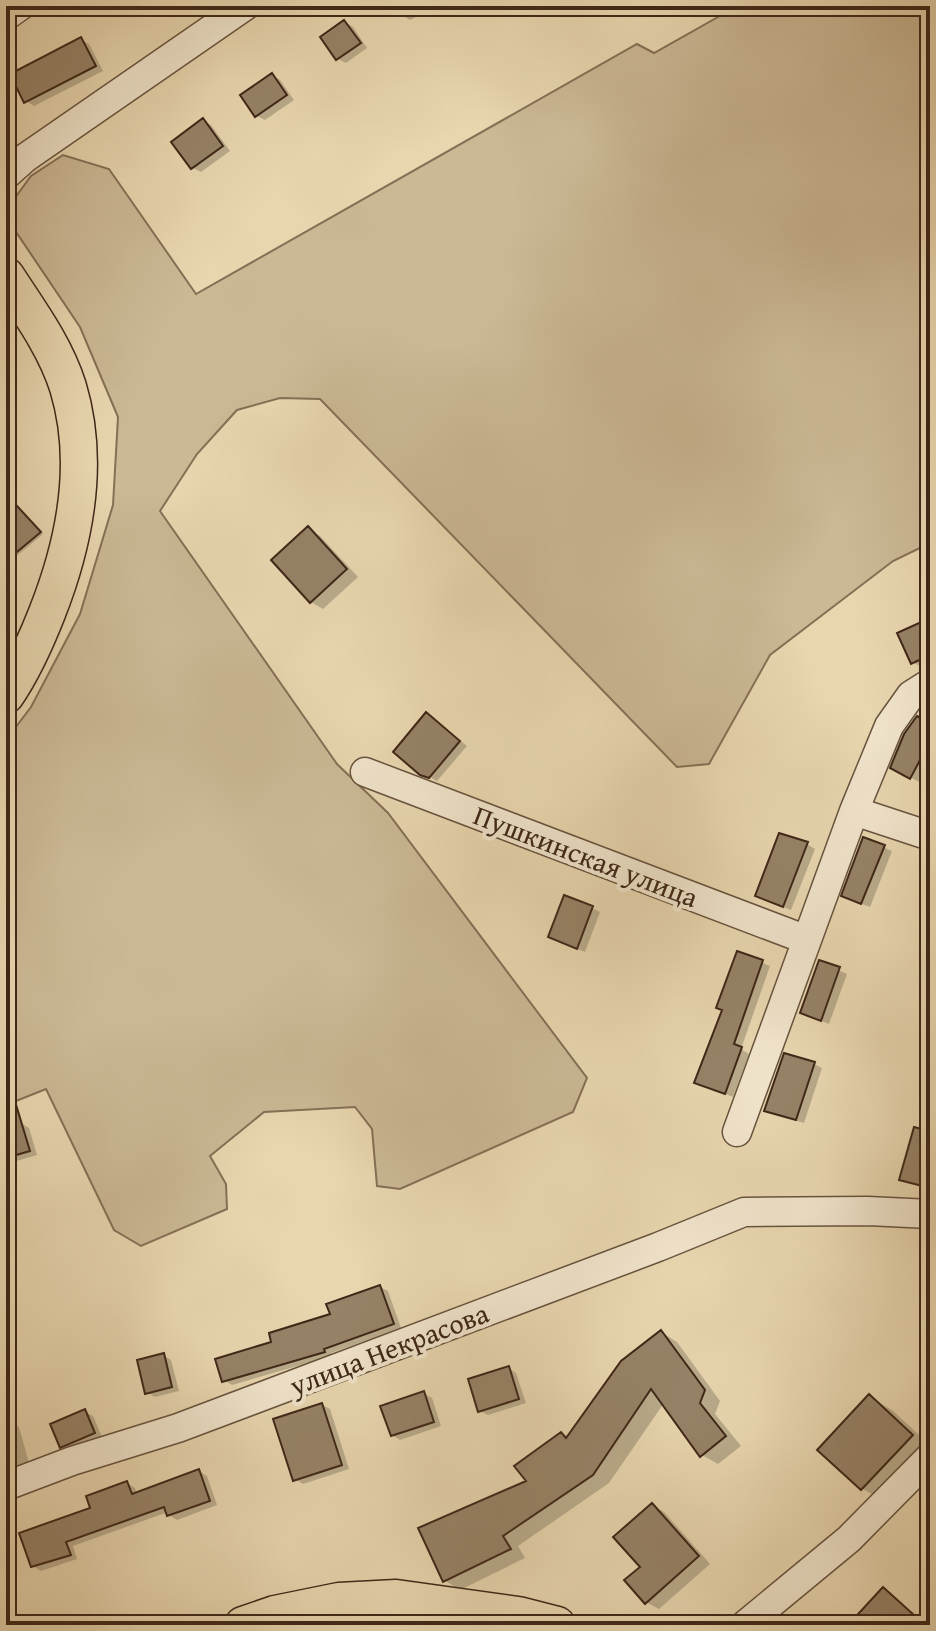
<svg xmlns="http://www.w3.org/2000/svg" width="936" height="1631" viewBox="0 0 936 1631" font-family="'Gentium Book Plus',serif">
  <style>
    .green { fill: #cbb895; stroke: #847056; stroke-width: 2 }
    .shadow { fill: #0003 }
    .building { fill: #968267; stroke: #3e2718; stroke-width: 2 }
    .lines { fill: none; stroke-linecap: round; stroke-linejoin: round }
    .minor-casing { stroke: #68533e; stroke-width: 31 }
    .major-casing { stroke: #3e2718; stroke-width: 39 }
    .minor { stroke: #f0e4cb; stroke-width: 28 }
    .major { stroke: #e8d6af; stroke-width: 36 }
    .labels { text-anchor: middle; stroke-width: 8; stroke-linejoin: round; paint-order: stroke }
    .street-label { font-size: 28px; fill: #3e2718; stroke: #f0e4cb }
  </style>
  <rect width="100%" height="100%" fill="#e8d6af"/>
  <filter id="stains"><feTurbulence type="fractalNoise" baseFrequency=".0025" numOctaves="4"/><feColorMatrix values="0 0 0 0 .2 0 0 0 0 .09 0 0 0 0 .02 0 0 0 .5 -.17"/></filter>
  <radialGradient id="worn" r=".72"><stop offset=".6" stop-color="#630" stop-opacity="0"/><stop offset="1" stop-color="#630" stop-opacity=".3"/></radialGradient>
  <path class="green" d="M733,6H930V543L893,561L770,655L709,764L677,767L320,399L280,398L237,410L197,454L160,511L337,764L388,813L587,1078L573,1112L400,1189L377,1186L372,1129L355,1107L264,1112L210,1156L226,1184L227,1209L141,1246L114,1230L46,1089L6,1105V740L31,707L80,614L113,505L118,417L80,327L6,217V210L31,176L63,155L109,169L196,294L637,44L654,53L725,13Z"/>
  <path class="shadow" d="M398,6H436V7L410,20L402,15Z
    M345,22L353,27L367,48L346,63L338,59L323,38Z
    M81,40L89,44L103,71L34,106L26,101Z
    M272,75L280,80L294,100L265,120L257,116Z
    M203,121L211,125L230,151L201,172L193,168Z
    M15,504L43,534L6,565V507Z
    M308,529L320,536L358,577L323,609L311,602Z
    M930,620V663L921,667L913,662Z
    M427,715L467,746L437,781L422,773Z
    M930,725V760L919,782L892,767Z
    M864,839L892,851L870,907L851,900Z
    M807,844L815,849L791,910L765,900Z
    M592,908L600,912L585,952L558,941Z
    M738,953L770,966L741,1049L749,1054L733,1097L697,1082L724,1010Z
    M820,962L847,974L829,1024L802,1013Z
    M814,1064L822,1068L804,1123L774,1114L767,1110Z
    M21,1123L29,1128L37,1155L6,1164V1128Z
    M380,1287L388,1291L401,1328L331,1353L332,1356L232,1385L224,1380L274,1344L332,1315Z
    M661,1332L677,1342L720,1401L715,1414L741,1446L718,1464L702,1455L664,1403L609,1483L518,1546L525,1558L460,1590L444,1580L529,1482L561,1435L568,1439Z
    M163,1355L171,1360L179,1391L155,1397L147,1392Z
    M508,1368L516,1373L526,1403L488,1415L480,1411Z
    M424,1394L432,1398L441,1426L400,1440L392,1435Z
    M869,1397L892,1410L930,1445L885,1502L863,1489L820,1450Z
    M322,1405L330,1409L349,1469L303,1484L295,1479Z
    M85,1412L93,1416L102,1437L69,1451L61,1446Z
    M11,1422L19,1427L29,1463L6,1470V1424Z
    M199,1471L207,1476L217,1505L177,1520L169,1515L168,1512L73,1546L77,1559L41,1571L33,1566L93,1510L127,1483L135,1488L137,1494Z
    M652,1505L664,1512L710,1564L659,1609L646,1602L643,1567Z
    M930,1535V1550L922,1543Z"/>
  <path class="building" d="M344,20L361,43L336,60L320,37Z
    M81,37L96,66L24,103L10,74Z
    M272,73L287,95L255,117L240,95Z
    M203,118L223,146L191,169L171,142Z
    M6,494L41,532L6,561Z
    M308,526L347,569L310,603L271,560Z
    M930,618V655L911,664L897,633Z
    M426,712L460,741L429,778L420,775L393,752Z
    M917,716L930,723V741L910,779L890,768L904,734Z
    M779,833L808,842L783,907L755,896Z
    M863,837L885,845L861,904L841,896Z
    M564,895L593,906L577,949L548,937Z
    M737,951L763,960L734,1044L742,1047L725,1094L694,1083L722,1010L716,1008Z
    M819,960L840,967L821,1021L800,1013Z
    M784,1053L815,1062L796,1120L764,1111Z
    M6,1088H11L30,1151L6,1158Z
    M914,1127L930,1131V1188L899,1180Z
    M380,1285L394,1324L324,1349L325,1352L222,1382L215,1359L271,1342L269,1333L330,1314L326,1304Z
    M661,1330L705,1390L700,1403L726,1436L700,1457L651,1389L593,1475L503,1536L511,1549L443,1582L418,1528L526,1481L514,1466L561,1432L566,1438L621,1361Z
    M164,1353L172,1387L145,1394L137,1360Z
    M509,1366L519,1399L478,1412L468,1379Z
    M424,1391L434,1422L391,1436L380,1406Z
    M869,1394L913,1435L861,1490L817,1450Z
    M322,1403L342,1465L293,1481L273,1419Z
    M85,1409L95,1433L60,1448L50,1424Z
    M199,1469L210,1501L167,1516L164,1507L66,1542L71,1555L31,1567L19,1533L90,1508L86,1496L127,1481L132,1494Z
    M652,1503L699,1556L645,1604L624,1580L640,1567L613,1537Z
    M883,1587L925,1625H848Z"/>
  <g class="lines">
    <defs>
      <path id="minor" d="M6,16L20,6
        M6,175L25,158L245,6
        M365,772L807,940
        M854,811L930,836
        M737,1132L854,811L889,726L911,695L930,683
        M6,1486L72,1461L178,1428L658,1247L744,1212L868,1211L930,1214
        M745,1625L849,1539L930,1457"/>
      <path id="major" d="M6,276C29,311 55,346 68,387C91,463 75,542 47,613C36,641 23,670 6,695
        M243,1625L275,1614L339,1601L396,1598L518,1615L557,1625"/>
    </defs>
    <use href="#minor" class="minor-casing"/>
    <use href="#major" class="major-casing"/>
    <use href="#minor" class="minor"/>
    <use href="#major" class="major"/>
  </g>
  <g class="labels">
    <g class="street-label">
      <text transform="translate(586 856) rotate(21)" y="10">Пушкинская улица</text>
      <text transform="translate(389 1349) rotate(-21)" y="10">улица Некрасова</text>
    </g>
  </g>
  <rect width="936" height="1631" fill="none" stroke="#e8d6af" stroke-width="32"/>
  <rect x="8" y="8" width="920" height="1615" fill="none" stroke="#3e2718" stroke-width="4"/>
  <rect x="16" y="16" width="904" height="1599" fill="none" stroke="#3e2718" stroke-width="2"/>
  <rect width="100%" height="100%" filter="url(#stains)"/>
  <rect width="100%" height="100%" fill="url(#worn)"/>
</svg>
